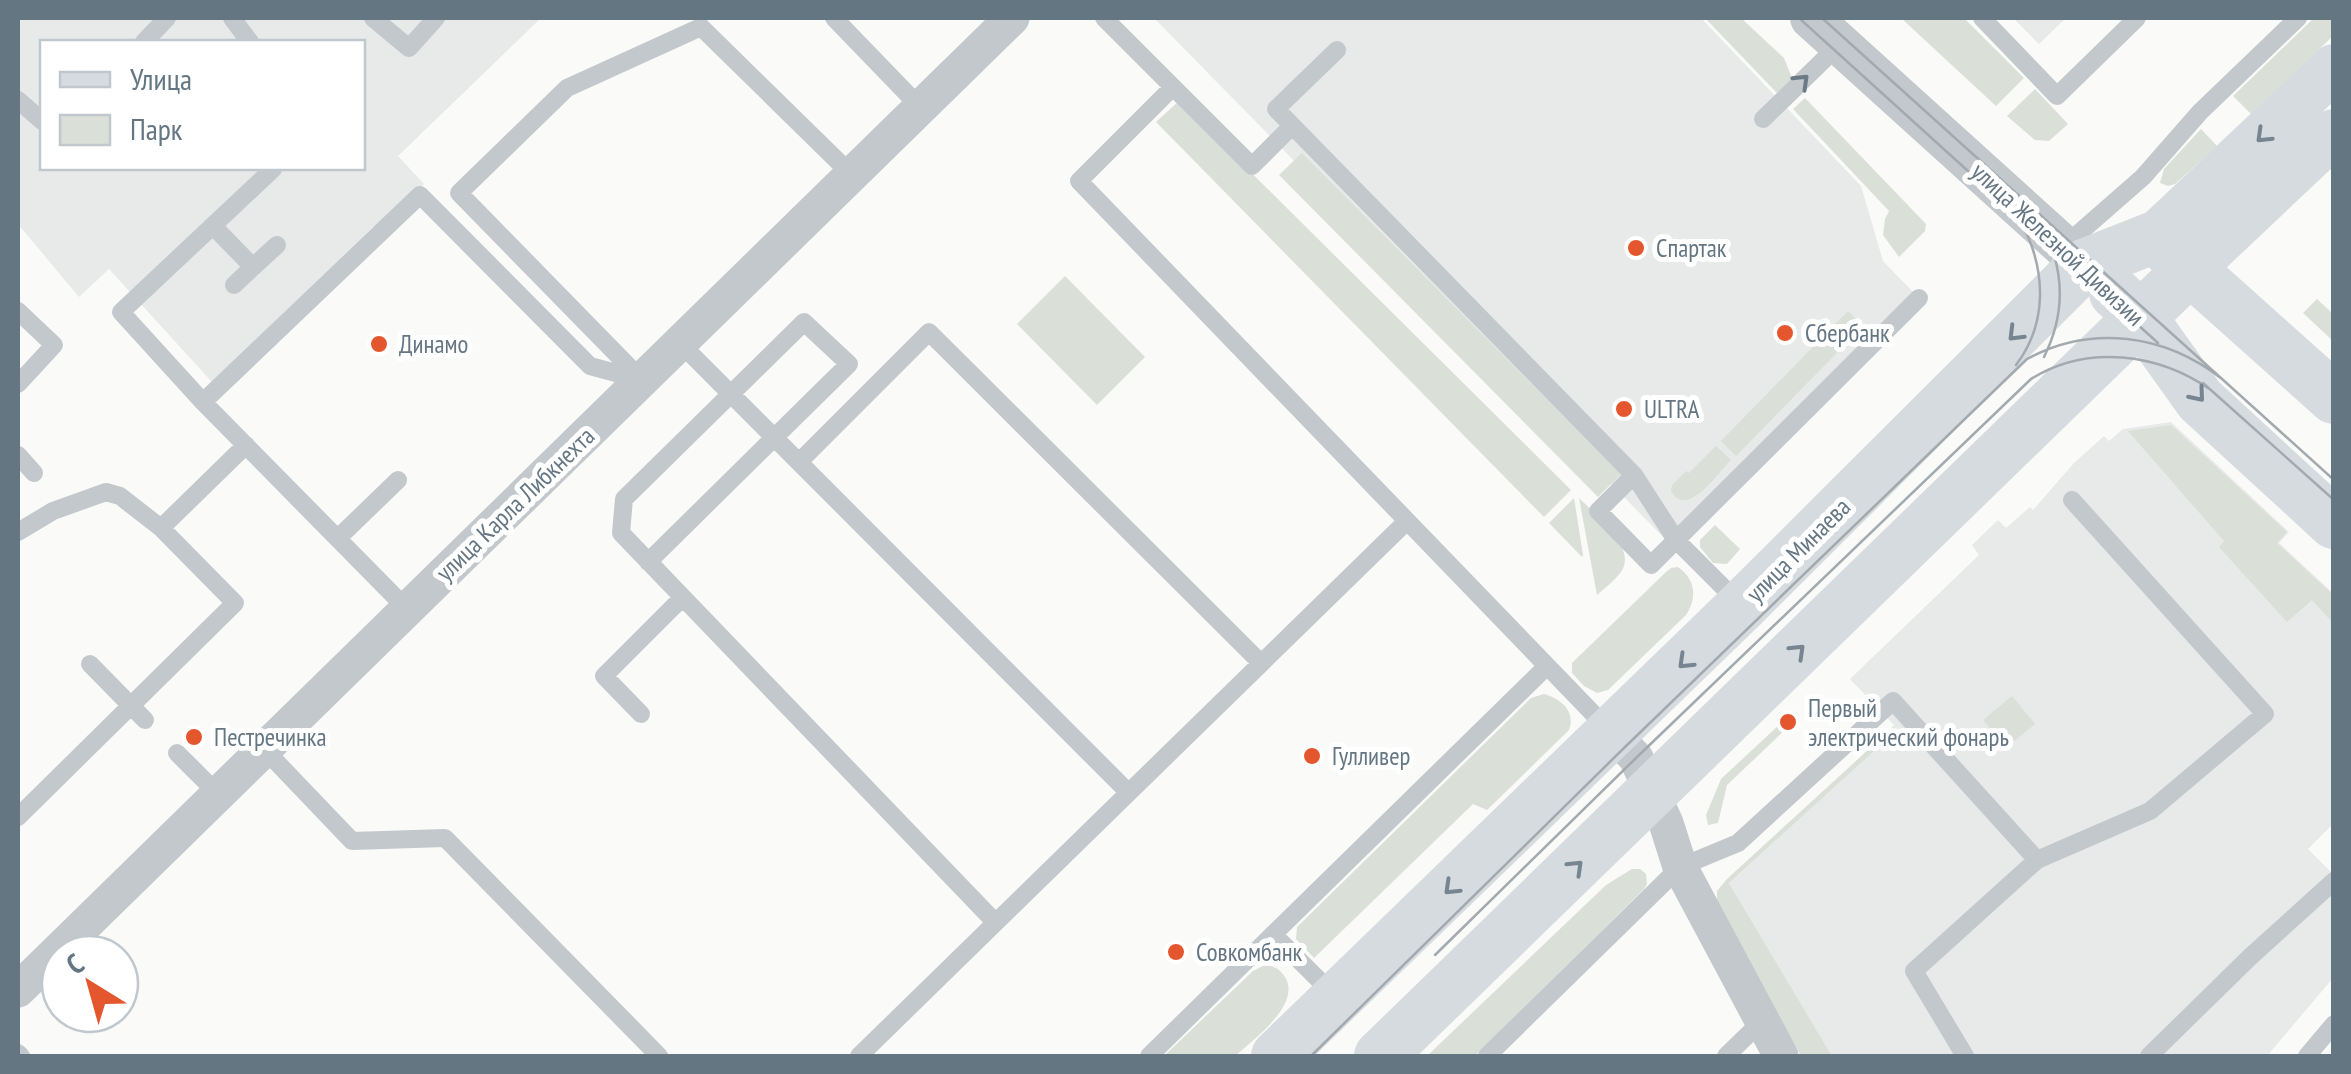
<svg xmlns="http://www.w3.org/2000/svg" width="2351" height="1074" viewBox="0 0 2351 1074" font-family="'PT Sans Narrow',sans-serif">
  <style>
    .built { fill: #e8e9e9; fill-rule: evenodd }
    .green { fill: #dadfd7 }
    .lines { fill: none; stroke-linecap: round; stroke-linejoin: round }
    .service { stroke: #c3c8cc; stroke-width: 18 }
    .minor { stroke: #c3c8cc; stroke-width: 35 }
    .tertiary { stroke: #c3c8cc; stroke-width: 42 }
    .secondary { stroke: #d6dbdf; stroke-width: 48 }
    .primary { stroke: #d6dbdf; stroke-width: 52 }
    .tram { stroke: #a2aab0; stroke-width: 2.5 }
    .oneway { stroke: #6a7a87 }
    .oneway2 { stroke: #768591 }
    .poi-dot { fill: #e4572e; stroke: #fff; stroke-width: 4 }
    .labels { text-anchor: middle; stroke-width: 10; stroke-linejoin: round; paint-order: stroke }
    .street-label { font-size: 25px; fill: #657683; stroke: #fff }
    .poi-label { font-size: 25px; fill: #657683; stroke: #fff; text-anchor: start }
  </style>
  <rect width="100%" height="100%" fill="#fafaf8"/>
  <path class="built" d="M18,18H541L398,156L424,184L378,229L374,226L212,382L109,269L79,297L18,224ZM42,42H362V168H42Z
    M1154,18H1701L1861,186L1883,261L1919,298L1671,545Z
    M2013,18H2066L2039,44Z
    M2171,422L2289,532L2279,543L2333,593V824L2308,849L2333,874V978L2267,1056H1832L1729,883L1884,742L1881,738L1894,725L1850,679L1979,555L1972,545L1998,520L2006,528L2030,507L2033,510L2074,463L2104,436L2109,441L2123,429Z"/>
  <path class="green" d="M1705,18H1741L1784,58L1792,78L1777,93Z
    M1901,18H1964L2024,78L1996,106Z
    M2314,18H2333V36L2251,114L2233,96Z
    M2035,89L2068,124L2049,141L2035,140L2007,116Z
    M1805,98L1926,224L1925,231L1899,257L1883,235L1885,219L1889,211L1793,109Z
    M1179,101L1571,490L1544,517L1156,122Z
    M2201,129L2217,146L2175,184L2168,186L2160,183L2164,169Z
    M1302,153L1621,474L1598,497L1279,175Z
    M1065,276L1145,357L1097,405L1017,324Z
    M2317,299L2333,314V341L2303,313Z
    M1848,311L1863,326L1736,456L1721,441Z
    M2171,425L2287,532L2277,543L2333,595V623L2312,600L2287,622L2219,547L2224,541L2128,431Z
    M1716,446L1731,460C1717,474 1687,519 1671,491L1672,485L1686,471L1689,473Z
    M1574,498L1583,555L1582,557L1549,523Z
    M1579,498C1595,514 1638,547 1621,572C1615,580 1605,588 1597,595Z
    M1715,525L1740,549L1727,564L1713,563L1700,547V540Z
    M1678,567C1695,579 1698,597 1686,615L1608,690L1597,693L1584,686L1572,673V663L1666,572L1671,568Z
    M1544,694C1561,699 1576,711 1569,730L1487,810L1473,804L1314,958L1296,939L1297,927L1531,698Z
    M2012,696L2035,724L2006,748L1983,720Z
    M1781,723L1786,729L1727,785L1718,823L1708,825L1706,815L1721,779Z
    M1881,738L1884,742L1729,883L1832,1056H1801L1717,908V891L1727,879Z
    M1632,869H1640L1646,874L1647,884L1644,889L1475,1056H1427L1606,885Z
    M1265,965C1274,966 1280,969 1285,977C1302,1004 1253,1040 1235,1056H1164L1253,971Z"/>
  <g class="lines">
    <path class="service" d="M232,18L250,42
      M373,18L409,48L436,18
      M834,18L920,107
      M1104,18L1252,166L1292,126
      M1982,18L2057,96L2137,18
      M144,42L167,18
      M1337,50L1276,109L1634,475L1676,540L1738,602
      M1173,87L1079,181L1608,729
      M18,100L42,121
      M1763,119L1840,44
      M273,169L121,312L203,402L407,609
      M213,226L253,267L277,245
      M2063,247L2143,177L2200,112L2298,18
      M234,285L253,267
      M18,311L54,345L18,384
      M680,343L1128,792
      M642,380L459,193L567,88L701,27L852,175
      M203,402L420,195L590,366L642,380
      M18,455L34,473
      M800,461L929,332L1261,663
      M1634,475L1598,511L1651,565L1919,298
      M18,532L53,511L106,492L120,496L161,528
      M338,538L398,480
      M648,562L849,364L804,322L624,499L621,533L995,922
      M90,664L145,720
      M641,714L604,676L682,598
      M264,749L352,841L445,838L659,1056
      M177,753L218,794
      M18,817L235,603L161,528L246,445
      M2037,860L2150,811L2265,714L2072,500
      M1273,934L1333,994
      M18,1053L21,1056
      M859,1056L1407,521
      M1149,1056L1547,666
      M1487,1056L1680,867L1738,843L1893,701L2037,860L1914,971L1965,1056
      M1726,1056L1762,1021
      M2149,1056L2250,957L2334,881
      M2307,1056L2334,1024"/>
    <path class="minor" d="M1612,733L1636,758L1666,823L1680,867L1781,1056
      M18,990L1012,18"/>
    <path class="tertiary" d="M1811,18L2084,265"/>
    <path class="secondary" d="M2155,237L2334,68
      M2190,269L2334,133"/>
    <path class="primary" d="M2163,245L2334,398
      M2115,293L2140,316L2200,400L2334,523
      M1277,1056L1742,606L2084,265L2155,237
      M1380,1056L2190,269"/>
    <path class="tram" d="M1799,18L2158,343
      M1822,18L2334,480
      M2044,357C2062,321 2065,284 2051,246
      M2016,365C2048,323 2046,270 2022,224
      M2203,383L2334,500
      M1435,955L1636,758L2031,379C2087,344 2158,353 2211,390
      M1311,1056L1625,747L2027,359C2091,324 2165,334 2222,379"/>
  </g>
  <defs><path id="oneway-chevron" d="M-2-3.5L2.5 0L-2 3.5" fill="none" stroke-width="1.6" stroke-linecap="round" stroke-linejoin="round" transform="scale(2.5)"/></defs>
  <use class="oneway" href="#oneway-chevron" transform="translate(1802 81) rotate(-44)"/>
  <g class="oneway2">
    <use href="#oneway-chevron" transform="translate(2263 136) rotate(136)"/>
    <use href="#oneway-chevron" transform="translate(2015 334) rotate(135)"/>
    <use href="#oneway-chevron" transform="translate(2198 395) rotate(50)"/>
    <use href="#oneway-chevron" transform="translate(1798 651) rotate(-44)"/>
    <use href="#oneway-chevron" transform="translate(1685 662) rotate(136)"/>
    <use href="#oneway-chevron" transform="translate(1576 867) rotate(-44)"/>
    <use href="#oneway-chevron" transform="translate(1451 888) rotate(136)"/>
  </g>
  <g class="poi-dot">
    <circle cx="1636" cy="248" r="10"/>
    <circle cx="1785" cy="333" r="10"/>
    <circle cx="379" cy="344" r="10"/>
    <circle cx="1624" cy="409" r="10"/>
    <circle cx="1788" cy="722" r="10"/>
    <circle cx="194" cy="737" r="10"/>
    <circle cx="1312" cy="756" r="10"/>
    <circle cx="1176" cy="952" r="10"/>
  </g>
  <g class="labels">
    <g class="street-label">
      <text transform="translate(2058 244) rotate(43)" y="9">улица Железной Дивизии</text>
      <text transform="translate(515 504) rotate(-44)" y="9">улица Карла Либкнехта</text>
      <text transform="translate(1798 550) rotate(-45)" y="9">улица Минаева</text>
    </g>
    <g class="poi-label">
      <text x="1656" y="257">Спартак</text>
      <text x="1805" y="342">Сбербанк</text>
      <text x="399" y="353">Динамо</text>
      <text x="1644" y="418">ULTRA</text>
      <text x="1808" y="717">Первый<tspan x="1808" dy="29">электрический фонарь</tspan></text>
      <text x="214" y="746">Пестречинка</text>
      <text x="1332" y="765">Гулливер</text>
      <text x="1196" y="961">Совкомбанк</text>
    </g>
  </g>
  <rect width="2351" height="1074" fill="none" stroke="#657683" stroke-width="40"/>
  <rect x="40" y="40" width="325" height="130" fill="#ffffff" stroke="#c1c8cd" stroke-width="2.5"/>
  <rect x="60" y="72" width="50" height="15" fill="#d6dbdf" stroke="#c1c8cd" stroke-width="2.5"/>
  <text x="130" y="90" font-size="30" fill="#657683">Улица</text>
  <rect x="60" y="115" width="50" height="30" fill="#dadfd7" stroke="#c1c8cd" stroke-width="2.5"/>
  <text x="130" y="140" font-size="30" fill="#657683">Парк</text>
  <g transform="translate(90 984) rotate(323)"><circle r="48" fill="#ffffff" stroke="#c1c8cd" stroke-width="2.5"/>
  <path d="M0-8L18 38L0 25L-18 38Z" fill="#e4572e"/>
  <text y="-15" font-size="28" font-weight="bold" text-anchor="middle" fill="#657683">С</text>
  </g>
</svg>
